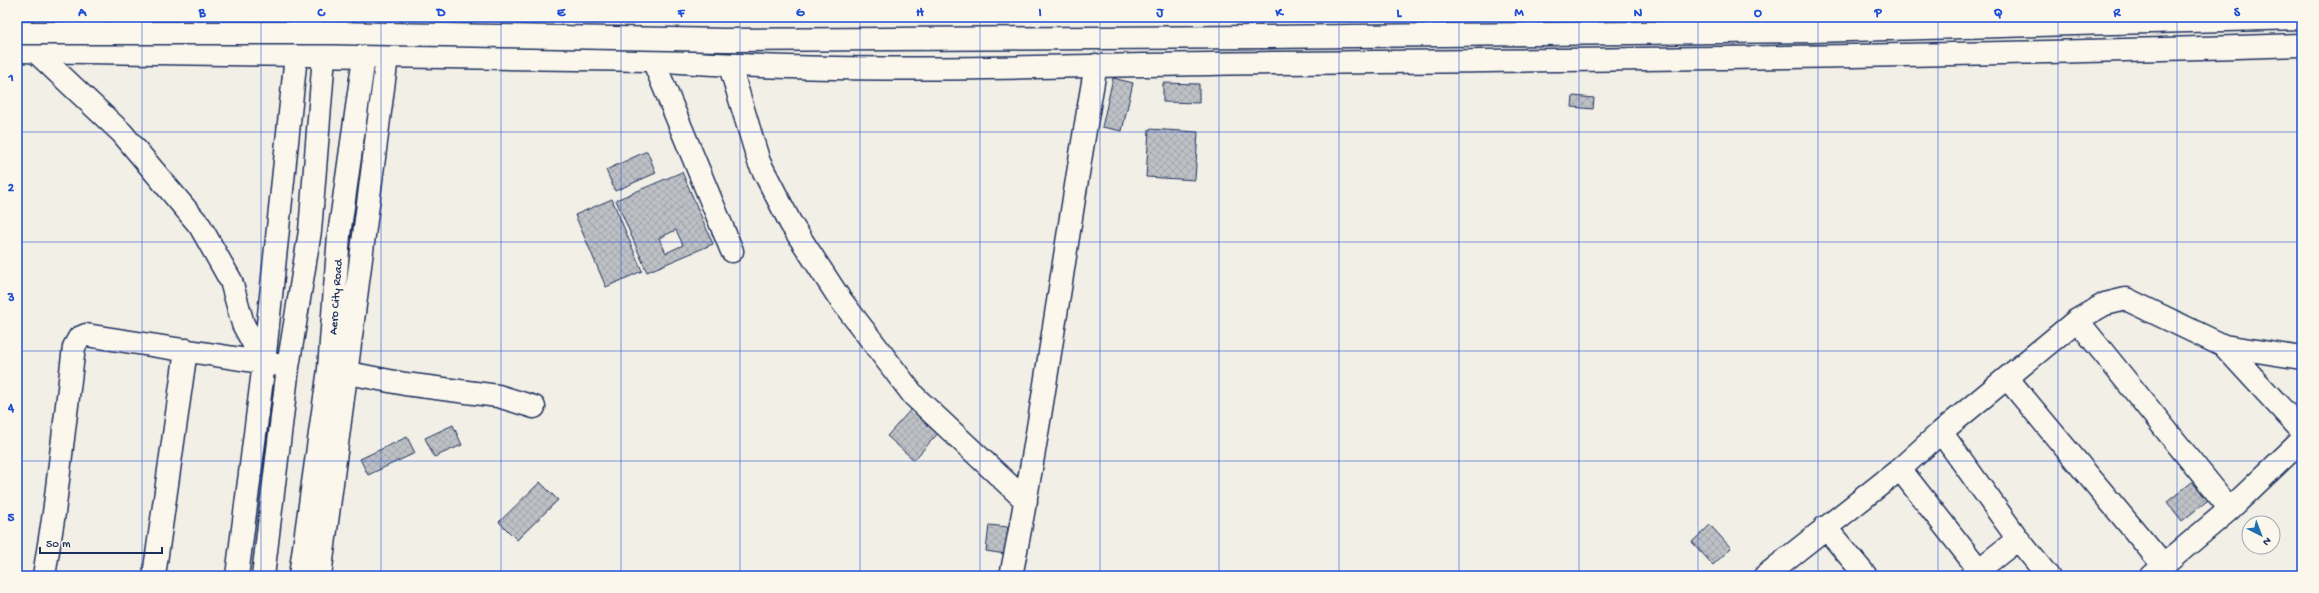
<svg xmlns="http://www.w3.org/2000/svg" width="2319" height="593" viewBox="0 0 2319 593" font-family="'Gochi Hand',sans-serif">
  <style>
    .building { fill: url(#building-cross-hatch); stroke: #1b2f5e; fill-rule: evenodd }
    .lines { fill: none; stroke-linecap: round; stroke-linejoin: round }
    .minor-casing { stroke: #1b2f5e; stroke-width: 25 }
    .major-casing { stroke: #1b2f5e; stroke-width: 25 }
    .minor { stroke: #fbf7ec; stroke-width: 22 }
    .major { stroke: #fbf7ec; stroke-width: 22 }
    .major-bridge-casing { stroke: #1b2f5e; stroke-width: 25; stroke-linecap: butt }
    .major-bridge { stroke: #fbf7ec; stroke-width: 22 }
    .grid { fill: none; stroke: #1d4ed8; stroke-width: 1; stroke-opacity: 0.55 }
    .labels { text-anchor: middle; stroke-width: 3.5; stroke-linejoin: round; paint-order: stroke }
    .street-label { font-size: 12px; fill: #1b2f5e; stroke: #fbf7ec }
    .neatline { fill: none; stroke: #1d4ed8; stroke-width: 1.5 }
    .grid-label { font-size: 13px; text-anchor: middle; font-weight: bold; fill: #1d4ed8 }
  </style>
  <defs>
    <pattern id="building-cross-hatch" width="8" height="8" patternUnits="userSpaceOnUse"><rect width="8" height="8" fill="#bdc0c4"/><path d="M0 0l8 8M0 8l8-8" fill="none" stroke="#a2a5ab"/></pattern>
  </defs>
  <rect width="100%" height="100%" fill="#f2efe6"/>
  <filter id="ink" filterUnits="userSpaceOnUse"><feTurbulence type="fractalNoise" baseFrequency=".025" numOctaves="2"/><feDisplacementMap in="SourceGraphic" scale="8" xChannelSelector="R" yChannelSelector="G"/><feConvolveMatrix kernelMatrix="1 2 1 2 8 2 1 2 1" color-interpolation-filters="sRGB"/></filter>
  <g filter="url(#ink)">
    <path class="building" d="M1113,78L1133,83L1122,131L1102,127Z
      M1163,83L1199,84V103L1163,102Z
      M1573,96L1594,98L1593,109L1572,107Z
      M1149,129L1198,132L1195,180L1146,177Z
      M647,151L656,173L615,191L606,170Z
      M682,172L713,244L647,272L616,200ZM676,230L683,245L666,253L659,238Z
      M612,199L642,271L606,287L575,215Z
      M914,406L941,430L914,460L887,436Z
      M453,425L462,445L434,457L425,438Z
      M407,437L415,453L368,475L360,459Z
      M2197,478L2212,497L2182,521L2167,502Z
      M540,482L558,500L517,540L499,522Z
      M989,525L1008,527L1005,554L986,551Z
      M1710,525L1731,548L1713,565L1692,542Z"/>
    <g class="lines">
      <defs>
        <path id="minor" d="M35,51L122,133L200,226L231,281L243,324L264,363
          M653,60L732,251
          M730,66L759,162L791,224L840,299L914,396L1026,501
          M2077,320L2230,509
          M2224,346L2302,431
          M333,370L405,384L498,396L534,407
          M2007,378L2163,565
          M1941,432L2018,539L2048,576
          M1900,469L1984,576
          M1825,527L1866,576
          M44,576L54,513L74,347L79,338L86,335L279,365
          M154,576L186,350
          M237,576L264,363L300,17
          M263,576L288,367L310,231L324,56L323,17
          M300,576L329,369L339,235L364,57L367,17
          M320,576L387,57L390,17
          M1011,576C1045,407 1066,235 1096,65
          M1765,576L1900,469L1941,432L2077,320L2105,304L2126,299L2224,346L2302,358
          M1971,576L2018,539
          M2151,576L2230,509L2302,440"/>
        <path id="major" d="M1263,37L1811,31L2302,18
          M17,51L653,60C860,76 1068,65 1274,63C1617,60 1959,56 2302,45"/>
      </defs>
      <use href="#minor" class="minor-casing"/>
      <use href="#major" class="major-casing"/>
      <use href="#minor" class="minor"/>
      <use href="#major" class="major"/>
      <defs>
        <path id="major-bridge" d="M17,33H332L725,40L1263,37"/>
      </defs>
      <use href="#major-bridge" class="major-bridge-casing"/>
      <use href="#major-bridge" class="major-bridge"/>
    </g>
  </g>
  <path class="grid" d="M142,17V576M261,17V576M381,17V576M501,17V576M621,17V576M740,17V576M860,17V576M980,17V576M1100,17V576M1219,17V576M1339,17V576M1459,17V576M1579,17V576M1698,17V576M1818,17V576M1938,17V576M2058,17V576M2177,17V576M17,132H2302M17,242H2302M17,351H2302M17,461H2302"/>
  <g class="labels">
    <g class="street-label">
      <text transform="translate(335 297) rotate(-86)" y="4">Aero City Road</text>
    </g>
  </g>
  <rect width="2319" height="593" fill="none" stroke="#fbf7ec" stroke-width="44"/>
  <g transform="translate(2261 535) rotate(138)"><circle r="19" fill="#fbf7ec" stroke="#a1a7b3"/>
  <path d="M0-3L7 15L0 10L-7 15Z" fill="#1f6fb2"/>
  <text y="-6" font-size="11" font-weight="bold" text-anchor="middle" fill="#1b2f5e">N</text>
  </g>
  <path d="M40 547v6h122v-6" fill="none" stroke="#1b2f5e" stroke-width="2"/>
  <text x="46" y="547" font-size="12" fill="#1b2f5e" stroke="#fbf7ec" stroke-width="3" paint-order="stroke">50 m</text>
  <rect x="22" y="22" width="2275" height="549" class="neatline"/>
  <g class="grid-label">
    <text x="82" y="16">A</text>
    <text x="202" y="16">B</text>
    <text x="321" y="16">C</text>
    <text x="441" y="16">D</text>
    <text x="561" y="16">E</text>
    <text x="681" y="16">F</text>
    <text x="800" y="16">G</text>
    <text x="920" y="16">H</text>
    <text x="1040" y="16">I</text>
    <text x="1160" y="16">J</text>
    <text x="1279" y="16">K</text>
    <text x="1399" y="16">L</text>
    <text x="1519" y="16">M</text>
    <text x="1638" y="16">N</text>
    <text x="1758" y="16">O</text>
    <text x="1878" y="16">P</text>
    <text x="1998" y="16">Q</text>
    <text x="2117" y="16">R</text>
    <text x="2237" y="16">S</text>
    <text x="11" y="81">1</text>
    <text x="11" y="191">2</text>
    <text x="11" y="301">3</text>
    <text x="11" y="411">4</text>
    <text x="11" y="521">5</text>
  </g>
</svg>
